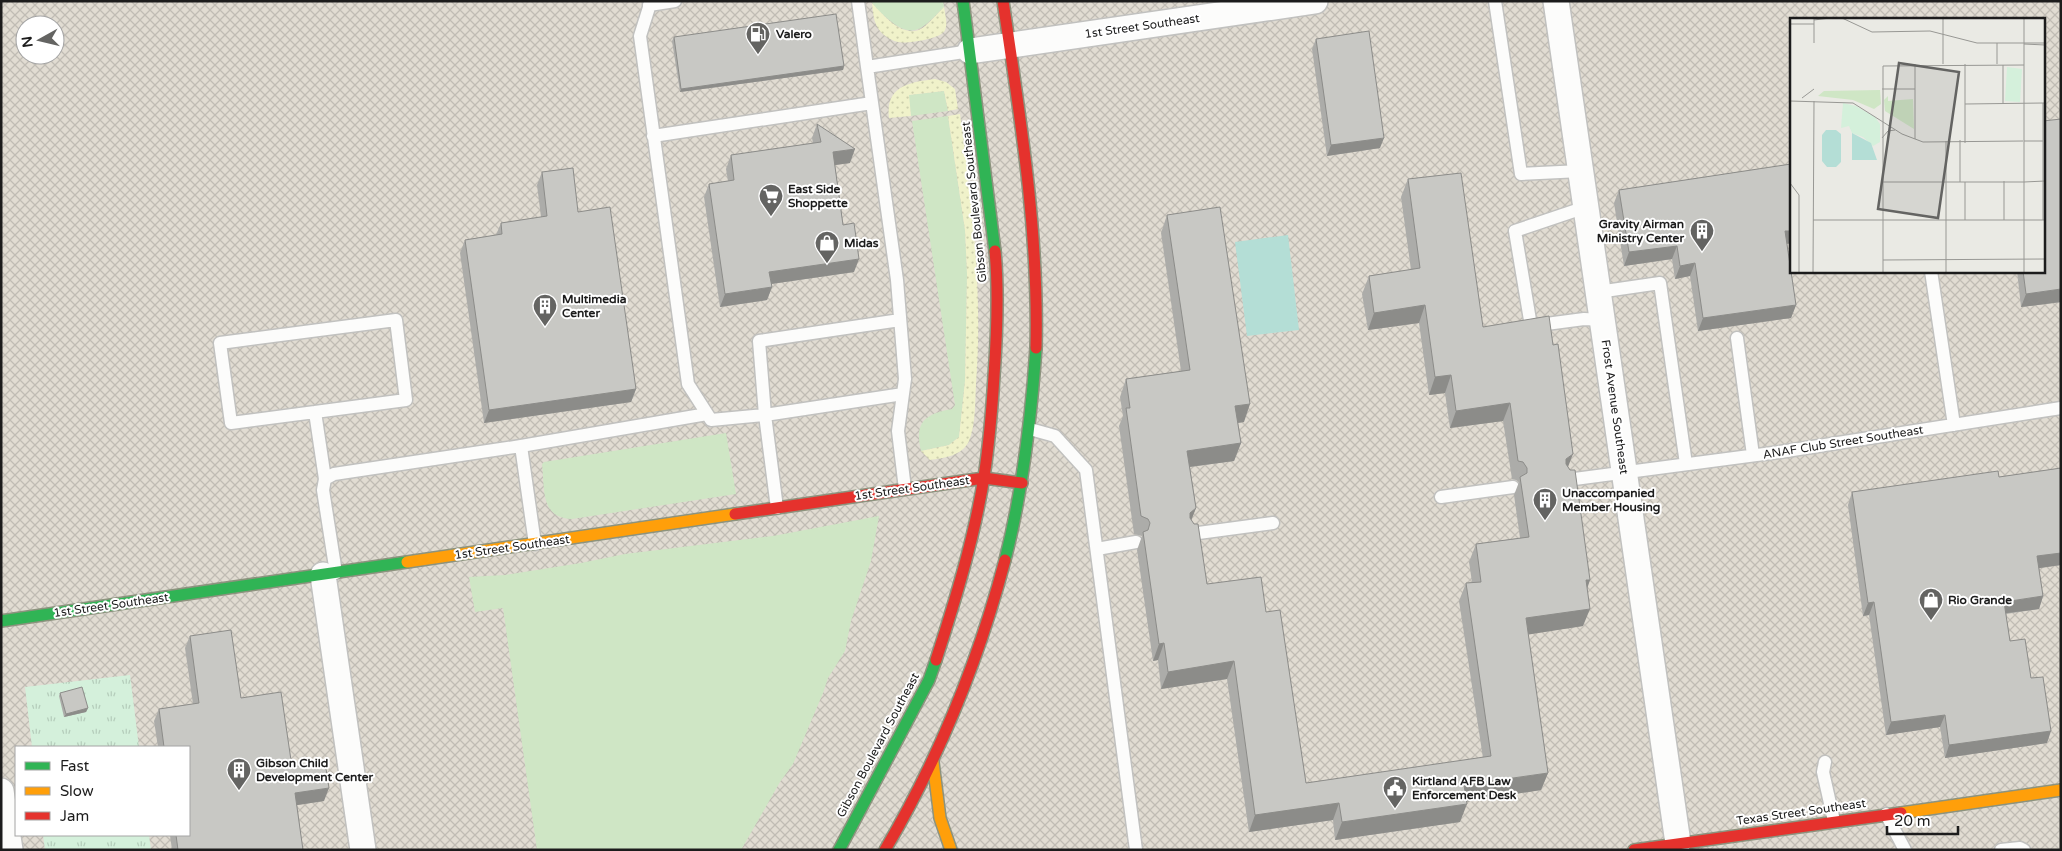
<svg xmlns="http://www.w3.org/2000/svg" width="2062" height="851" viewBox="0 0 2062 851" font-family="'Varela Round',sans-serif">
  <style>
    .military { fill: url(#military-cross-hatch); fill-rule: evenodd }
    .grass { fill: #cfe6c5 }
    .sand { fill: url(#sand-dots) }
    .park { fill: url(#park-tufts) }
    .pitch { fill: #b4ded6 }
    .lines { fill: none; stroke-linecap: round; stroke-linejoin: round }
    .lane-casing { stroke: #c1c1bf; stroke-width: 15 }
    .street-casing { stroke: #c1c1bf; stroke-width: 28 }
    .fast-casing { stroke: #8c937e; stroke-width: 14 }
    .slow-casing { stroke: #8c937e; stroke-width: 14 }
    .jam-casing { stroke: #8c937e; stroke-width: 14 }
    .lane { stroke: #fcfcfb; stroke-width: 12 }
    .street { stroke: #fcfcfb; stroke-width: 25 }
    .fast { stroke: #30b455; stroke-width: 11 }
    .slow { stroke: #ff9f0a; stroke-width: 11 }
    .jam { stroke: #e5322d; stroke-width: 11 }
    .wall { fill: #acaca9 }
    .shaded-wall { fill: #8c8c89 }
    .building { fill: #c8c8c4; stroke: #8c8c89 }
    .labels { text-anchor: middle; stroke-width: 4; stroke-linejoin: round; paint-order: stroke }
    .street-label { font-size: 12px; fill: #1c1c1c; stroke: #fff }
    .poi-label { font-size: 12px; font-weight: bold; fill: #1c1c1c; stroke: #fff; text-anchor: start }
    .inset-road { fill: none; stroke: #989894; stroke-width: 1 }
    .view { fill: #646462; fill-opacity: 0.15; stroke: #646462; stroke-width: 2.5 }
    .inset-edge { fill: none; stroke: #1c1c1c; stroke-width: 2.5 }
  </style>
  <defs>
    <pattern id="military-cross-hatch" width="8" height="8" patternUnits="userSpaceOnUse" patternTransform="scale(1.25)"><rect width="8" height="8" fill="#e1dcd2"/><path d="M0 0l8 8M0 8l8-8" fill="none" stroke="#c0bcb4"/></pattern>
    <pattern id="sand-dots" width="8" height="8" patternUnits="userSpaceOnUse" patternTransform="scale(1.25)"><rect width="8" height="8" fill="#f0f2ca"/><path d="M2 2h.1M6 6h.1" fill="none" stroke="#cdcfad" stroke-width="1.8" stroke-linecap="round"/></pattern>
    <pattern id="park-tufts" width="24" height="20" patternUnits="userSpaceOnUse" patternTransform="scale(1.25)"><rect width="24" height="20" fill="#d4f0db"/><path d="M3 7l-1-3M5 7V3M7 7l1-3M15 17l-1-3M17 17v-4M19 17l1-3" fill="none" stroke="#b5cdbb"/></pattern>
  </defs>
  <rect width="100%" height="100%" fill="#eaeae4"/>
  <path class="military" d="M1,1H2061V850H1ZM1791,19H2043V271H1791ZM25,25H55V55H25ZM16,747H189V835H16Z"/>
  <path class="grass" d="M871,1H943L944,7C923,28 914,41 888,19C882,14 875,8 871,1Z
    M944,91L948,111L911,116L908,95Z
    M948,116L965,230L967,274L965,381L959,437L949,445L921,451C914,422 925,414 952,409L955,405L912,121Z
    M726,433L736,494L572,519C540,518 545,489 542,464L544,462Z
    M879,516L871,561L851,621L845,651L828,678L823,693L793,764L780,782L741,850H537L503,608L475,612L469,577L505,575L581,563L625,554L773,536Z"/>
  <path class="sand" d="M872,3C884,16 905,41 924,27C931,21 938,13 944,7C945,14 948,24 945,30C942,39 907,44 898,42C893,41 888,38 884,35C874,27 873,15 872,3Z
    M935,79L946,82L955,89L958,109L948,111L944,91L909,95L911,116L889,118C885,86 910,82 935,79Z
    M960,114C972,205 983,292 976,384C975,401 976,424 969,441C962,456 944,458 930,460L921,451L949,445L959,437L965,381L967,274L965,230L948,116Z"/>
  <path class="park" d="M130,675L139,747H32L25,687Z
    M43,835H149L151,850H45Z"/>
  <path class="pitch" d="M1288,235L1299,330L1247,336L1235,242Z"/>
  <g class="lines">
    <defs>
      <path id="lane" d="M651,1L640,36L688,384L711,420L765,415L759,341L900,320
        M858,1L867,67
        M1495,1L1521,174L1581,171
        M649,5L675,1
        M653,136L872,103
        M1586,207L1515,231L1531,326L1584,319L1603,320
        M1931,271L1954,425
        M1598,292L1660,283L1686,464
        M1737,338L1753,455
        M315,412L406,400L396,320L220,343L231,423L315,412L325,479
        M1030,429L1055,436L1086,470L1136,850
        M521,446L535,544
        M1567,480L1780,452L2061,408
        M905,489L898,431L905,379L897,280L867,67L970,51
        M1441,497L1513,487
        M777,508L765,415L903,394
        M1191,534L1273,523
        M1097,549L1136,542
        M336,573L323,490L325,479L334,474L521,446L707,414
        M1825,762L1823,772L1834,821
        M1886,814L1905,850
        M2001,850L2020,848L2024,850"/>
      <path id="street" d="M1556,1L1678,843
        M970,51L1315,1
        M323,575L363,850
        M1,791L10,850"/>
      <path id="fast" d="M963,1L995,251
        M1005,560C1023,490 1031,420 1036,348
        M1,621L407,562
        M839,850L929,680L936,660"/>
      <path id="slow" d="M407,562L735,514
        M933,762L940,818L951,850
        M1901,813L2061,790"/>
      <path id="jam" d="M1003,1C1020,116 1039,232 1036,348
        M735,514L984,478L1022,483
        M936,660C955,601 974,539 984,477C989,444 992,409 994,376C997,334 999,292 995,251
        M885,850C939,758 978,663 1005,560
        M1634,850L1901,813"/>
    </defs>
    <use href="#lane" class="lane-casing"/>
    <use href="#street" class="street-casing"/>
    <use href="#fast" class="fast-casing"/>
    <use href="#slow" class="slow-casing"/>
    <use href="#jam" class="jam-casing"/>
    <use href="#lane" class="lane"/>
    <use href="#street" class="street"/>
    <use href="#fast" class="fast"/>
    <use href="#slow" class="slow"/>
    <use href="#jam" class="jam"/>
  </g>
  <path class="wall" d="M674,37L844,66L843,70L680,92L672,41Z
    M1316,39L1380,148L1327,156L1312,49Z
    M817,124L850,163L835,165L843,225L854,272L771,284L772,287L767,300L720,307L704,197L709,184L728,181L726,169L731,155L813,143L812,138Z
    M1791,164V243L1787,244L1796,305L1791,318L1698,331L1690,276L1675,279L1672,259L1624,266L1614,203L1619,190Z
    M542,172L578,212L636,389L631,402L484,423L460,253L465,240L496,235L501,223L541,217L537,185Z
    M1408,179L1483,327L1568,467L1587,589L1583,626L1528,634L1548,773L1541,790L1466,801L1460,822L1335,840L1333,820L1249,832L1227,679L1161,689L1158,660L1153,661L1137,550L1142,536L1134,534L1119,426L1123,416L1120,397L1126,379L1181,371L1161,233L1167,215L1244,422L1238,423L1241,443L1234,461L1190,467L1196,508L1191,520L1207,584L1266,612L1306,783L1483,758L1459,601L1466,583L1472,582L1469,562L1476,544L1520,538L1514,495L1519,482L1516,480L1512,479L1503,421L1450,428L1445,393L1429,395L1419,323L1368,330L1362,294L1369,276L1411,270L1401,197Z
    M2017,271H2043L2061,302L2021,307Z
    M2061,468V565L2039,568L2043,596L2039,609L2006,614L2010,641L2031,678L2047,743L1945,758L1940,727L1886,735L1869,615L1863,616L1848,505L1852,492L1999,477Z
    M190,636L241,698L292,767L324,801L297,805L303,850H172L170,835H189V747H158L154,721L159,709L193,704L185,648Z
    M60,693L88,708L86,712L64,717L59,696Z"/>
  <path class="shaded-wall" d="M844,66L843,70L680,92L681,89Z
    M1384,138L1380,148L1327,156L1331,145Z
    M855,149L850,163L828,166L833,152Z
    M1785,231H1791V243L1781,245Z
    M1677,246L1672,259L1624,266L1629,252Z
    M859,259L854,272L764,285L769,272Z
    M1695,263L1690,276L1675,279L1680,266Z
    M772,287L767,300L720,307L725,294Z
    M2061,289V302L2021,307L2026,294Z
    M1425,305L1419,323L1368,330L1374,313Z
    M1796,305L1791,318L1698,331L1703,318Z
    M1451,375L1445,393L1429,395L1435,377Z
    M636,389L631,402L484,423L489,410Z
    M1510,403L1503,421L1450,428L1456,411Z
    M1250,404L1244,422L1229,424L1235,406Z
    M1241,443L1234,461L1181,468L1187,451Z
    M1573,454L1566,472L1560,476L1566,459Z
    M1196,508L1189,526L1190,513Z
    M2061,553V565L2033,569L2037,556Z
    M1586,580H1590L1584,598Z
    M2043,596L2039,609L1999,614L2004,602Z
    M1874,602L1869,615L1863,616L1868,603Z
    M1590,609L1583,626L1519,636L1526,618Z
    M1164,643L1158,660L1153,661L1159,644Z
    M1234,661L1227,679L1161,689L1168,672Z
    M88,708L86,712L64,717L66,714Z
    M1945,715L1940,727L1886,735L1891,722Z
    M2051,731L2047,743L1945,758L1949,745Z
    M1548,773L1541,790L1458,803L1464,785Z
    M329,788L324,801L291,806L295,793Z
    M1339,803L1333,820L1249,832L1255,815Z
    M1467,804L1460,822L1335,840L1342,822Z"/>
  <path class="building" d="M836,14L844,66L681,89L674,37Z
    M1369,31L1384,138L1331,145L1316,39Z
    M2061,119V289L2026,294L2023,271H2043V121Z
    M817,124L855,149L833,152L843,225L854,223L859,259L769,272L772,287L725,294L709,184L734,180L731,155L821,142Z
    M1791,164V231H1785L1796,305L1703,318L1695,263L1680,266L1677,246L1629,252L1619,190Z
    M573,168L578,212L610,207L636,389L489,410L465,240L502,234L501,223L547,216L542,172Z
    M1461,173L1483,327L1549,316L1553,345L1558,344L1573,454L1566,459V464L1570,470H1575L1590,580H1586L1590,609L1526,618L1548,773L1464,785L1467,804L1342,822L1339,803L1255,815L1234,661L1168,672L1164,643L1159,644L1143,532L1148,530L1150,523L1148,519L1141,516L1126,408H1130L1126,379L1190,370L1167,215L1220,207L1250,404L1235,406L1241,443L1187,451L1196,508L1190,513V518L1194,524H1198L1207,584L1261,577L1266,612L1280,610L1306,783L1491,756L1466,583L1481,582L1476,544L1529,537L1520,477L1527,473V468L1523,462L1518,461L1510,403L1456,411L1451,375L1435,377L1425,305L1374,313L1369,276L1420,268L1408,179Z
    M2061,468V553L2037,556L2043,596L2004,602L2010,641L2025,639L2031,678L2043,677L2051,731L1949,745L1945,715L1891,722L1874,602L1868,603L1852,492L1998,471L1999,477Z
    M231,630L241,698L281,692L292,767L325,762L329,788L295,793L303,850H178L176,835H189V747H164L159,709L199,703L190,636Z
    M82,687L88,708L66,714L60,693Z"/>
  <defs>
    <symbol id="fuel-pin" viewBox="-11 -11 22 30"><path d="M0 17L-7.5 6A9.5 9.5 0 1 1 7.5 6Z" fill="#646462" stroke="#fff"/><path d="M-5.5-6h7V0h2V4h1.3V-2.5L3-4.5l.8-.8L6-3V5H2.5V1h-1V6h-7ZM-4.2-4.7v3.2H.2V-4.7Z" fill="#fff"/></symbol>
    <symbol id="supermarket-pin" viewBox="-11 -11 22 30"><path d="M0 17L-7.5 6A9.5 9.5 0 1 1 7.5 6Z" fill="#646462" stroke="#fff"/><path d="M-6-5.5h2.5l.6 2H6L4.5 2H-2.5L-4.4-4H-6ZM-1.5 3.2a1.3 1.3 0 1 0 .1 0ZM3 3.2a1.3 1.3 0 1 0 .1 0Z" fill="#fff"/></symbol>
    <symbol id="building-pin" viewBox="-11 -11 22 30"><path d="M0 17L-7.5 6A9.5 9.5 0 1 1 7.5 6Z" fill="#646462" stroke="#fff"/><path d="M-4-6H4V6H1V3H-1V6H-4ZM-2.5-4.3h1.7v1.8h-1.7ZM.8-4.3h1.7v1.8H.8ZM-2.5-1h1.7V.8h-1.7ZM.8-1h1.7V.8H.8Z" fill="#fff"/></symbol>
    <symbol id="shop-pin" viewBox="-11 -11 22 30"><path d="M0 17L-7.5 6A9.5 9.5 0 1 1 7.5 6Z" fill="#646462" stroke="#fff"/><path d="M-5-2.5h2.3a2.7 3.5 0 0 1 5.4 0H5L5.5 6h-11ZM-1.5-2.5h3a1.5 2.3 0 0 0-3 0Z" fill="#fff"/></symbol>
    <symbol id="civic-pin" viewBox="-11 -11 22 30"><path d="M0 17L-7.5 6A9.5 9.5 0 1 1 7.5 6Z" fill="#646462" stroke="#fff"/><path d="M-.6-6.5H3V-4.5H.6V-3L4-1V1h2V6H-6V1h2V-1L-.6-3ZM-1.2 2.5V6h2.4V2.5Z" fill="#fff"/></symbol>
  </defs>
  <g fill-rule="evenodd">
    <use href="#fuel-pin" x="744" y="20" width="28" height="38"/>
    <use href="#supermarket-pin" x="757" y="182" width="28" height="38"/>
    <use href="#building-pin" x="1688" y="217" width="28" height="38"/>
    <use href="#shop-pin" x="813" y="229" width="28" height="38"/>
    <use href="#building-pin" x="531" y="292" width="28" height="38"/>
    <use href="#building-pin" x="1531" y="486" width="28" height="38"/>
    <use href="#shop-pin" x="1917" y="586" width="28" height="38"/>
    <use href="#building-pin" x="225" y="756" width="28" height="38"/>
    <use href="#civic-pin" x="1381" y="774" width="28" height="38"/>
  </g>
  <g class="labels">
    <g class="street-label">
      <text transform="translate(1142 26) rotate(-8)" y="4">1st Street Southeast</text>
      <text transform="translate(974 202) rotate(-96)" y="4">Gibson Boulevard Southeast</text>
      <text transform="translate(1615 407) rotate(82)" y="4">Frost Avenue Southeast</text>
      <text transform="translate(1843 442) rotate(-9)" y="4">ANAF Club Street Southeast</text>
      <text transform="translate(912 488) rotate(-8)" y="4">1st Street Southeast</text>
      <text transform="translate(512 547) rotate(-8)" y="4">1st Street Southeast</text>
      <text transform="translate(111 605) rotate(-8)" y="4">1st Street Southeast</text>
      <text transform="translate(878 745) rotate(-62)" y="4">Gibson Boulevard Southeast</text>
      <text transform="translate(1801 812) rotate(-8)" y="4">Texas Street Southeast</text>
    </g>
    <g class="poi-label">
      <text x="776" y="38">Valero</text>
      <text x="788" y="193">East Side<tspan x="788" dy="14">Shoppette</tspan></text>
      <text x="1684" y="228" text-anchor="end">Gravity Airman<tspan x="1684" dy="14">Ministry Center</tspan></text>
      <text x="844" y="247">Midas</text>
      <text x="562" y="303">Multimedia<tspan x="562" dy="14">Center</tspan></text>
      <text x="1562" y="497">Unaccompanied<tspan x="1562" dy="14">Member Housing</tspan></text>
      <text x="1948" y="604">Rio Grande</text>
      <text x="256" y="767">Gibson Child<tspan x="256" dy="14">Development Center</tspan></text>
      <text x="1412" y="785">Kirtland AFB Law<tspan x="1412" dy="14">Enforcement Desk</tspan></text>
    </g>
  </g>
  <g transform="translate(1790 18)">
    <rect width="255" height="255" fill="#eaeae4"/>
    <path d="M90,72L91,86L84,91L63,82L28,78L34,73ZM98,78V83L123,81L124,111L95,93L94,82Z" fill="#cfe6c5"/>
    <path d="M217,49L232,51L230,84L215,83ZM53,85L66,88L85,99L90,106V124L83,128L73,119L62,115L59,108L51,110Z" fill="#d4f0db"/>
    <path d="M36,112H46L51,116V144L46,149H37L32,143V117ZM62,115L81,125L87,142H62Z" fill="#b4ded6"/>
    <path class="inset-road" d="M24,0V25M52,0L82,14L140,13L187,25H255M24,2L40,0M0,6H24M207,25V46M234,26L255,27M153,46V0M175,46V125M213,47V86M92,71H125M12,80L24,71M0,83L63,85L112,116L133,124L233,123M253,85V202M175,86L254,85M92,120L98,113L105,112M125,121V46M170,122V164M156,123V255M234,123H253M214,163V202M93,164H234M175,164V202M234,164L255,163M0,165L9,177V255M23,202H255M93,242L255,241M23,255L24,83M93,255V48L234,47M234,255V0"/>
    <path class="view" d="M109,45L169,54L148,200L88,191Z"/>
    <rect width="255" height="255" class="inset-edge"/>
  </g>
  <rect width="2062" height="851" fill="none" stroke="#1c1c1c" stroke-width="5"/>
  <rect x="15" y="746" width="175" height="90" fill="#ffffff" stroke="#a4a4a4"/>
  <rect x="25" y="762" width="25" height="8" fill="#30b455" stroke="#a4a4a4"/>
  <text x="60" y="771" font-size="15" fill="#1c1c1c">Fast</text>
  <rect x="25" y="787" width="25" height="8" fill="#ff9f0a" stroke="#a4a4a4"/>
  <text x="60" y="796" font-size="15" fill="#1c1c1c">Slow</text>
  <rect x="25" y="812" width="25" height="8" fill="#e5322d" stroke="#a4a4a4"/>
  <text x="60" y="821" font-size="15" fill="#1c1c1c">Jam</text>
  <g transform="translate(40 40) rotate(262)"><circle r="24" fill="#ffffff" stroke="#a4a4a4"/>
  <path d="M0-4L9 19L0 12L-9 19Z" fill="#646462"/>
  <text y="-8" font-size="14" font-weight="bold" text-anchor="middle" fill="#1c1c1c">N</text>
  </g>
  <path d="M1887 826v8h71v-8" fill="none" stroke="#1c1c1c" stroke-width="2.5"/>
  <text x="1894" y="826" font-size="15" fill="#1c1c1c" stroke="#ffffff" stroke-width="4" paint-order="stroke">20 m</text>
</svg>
